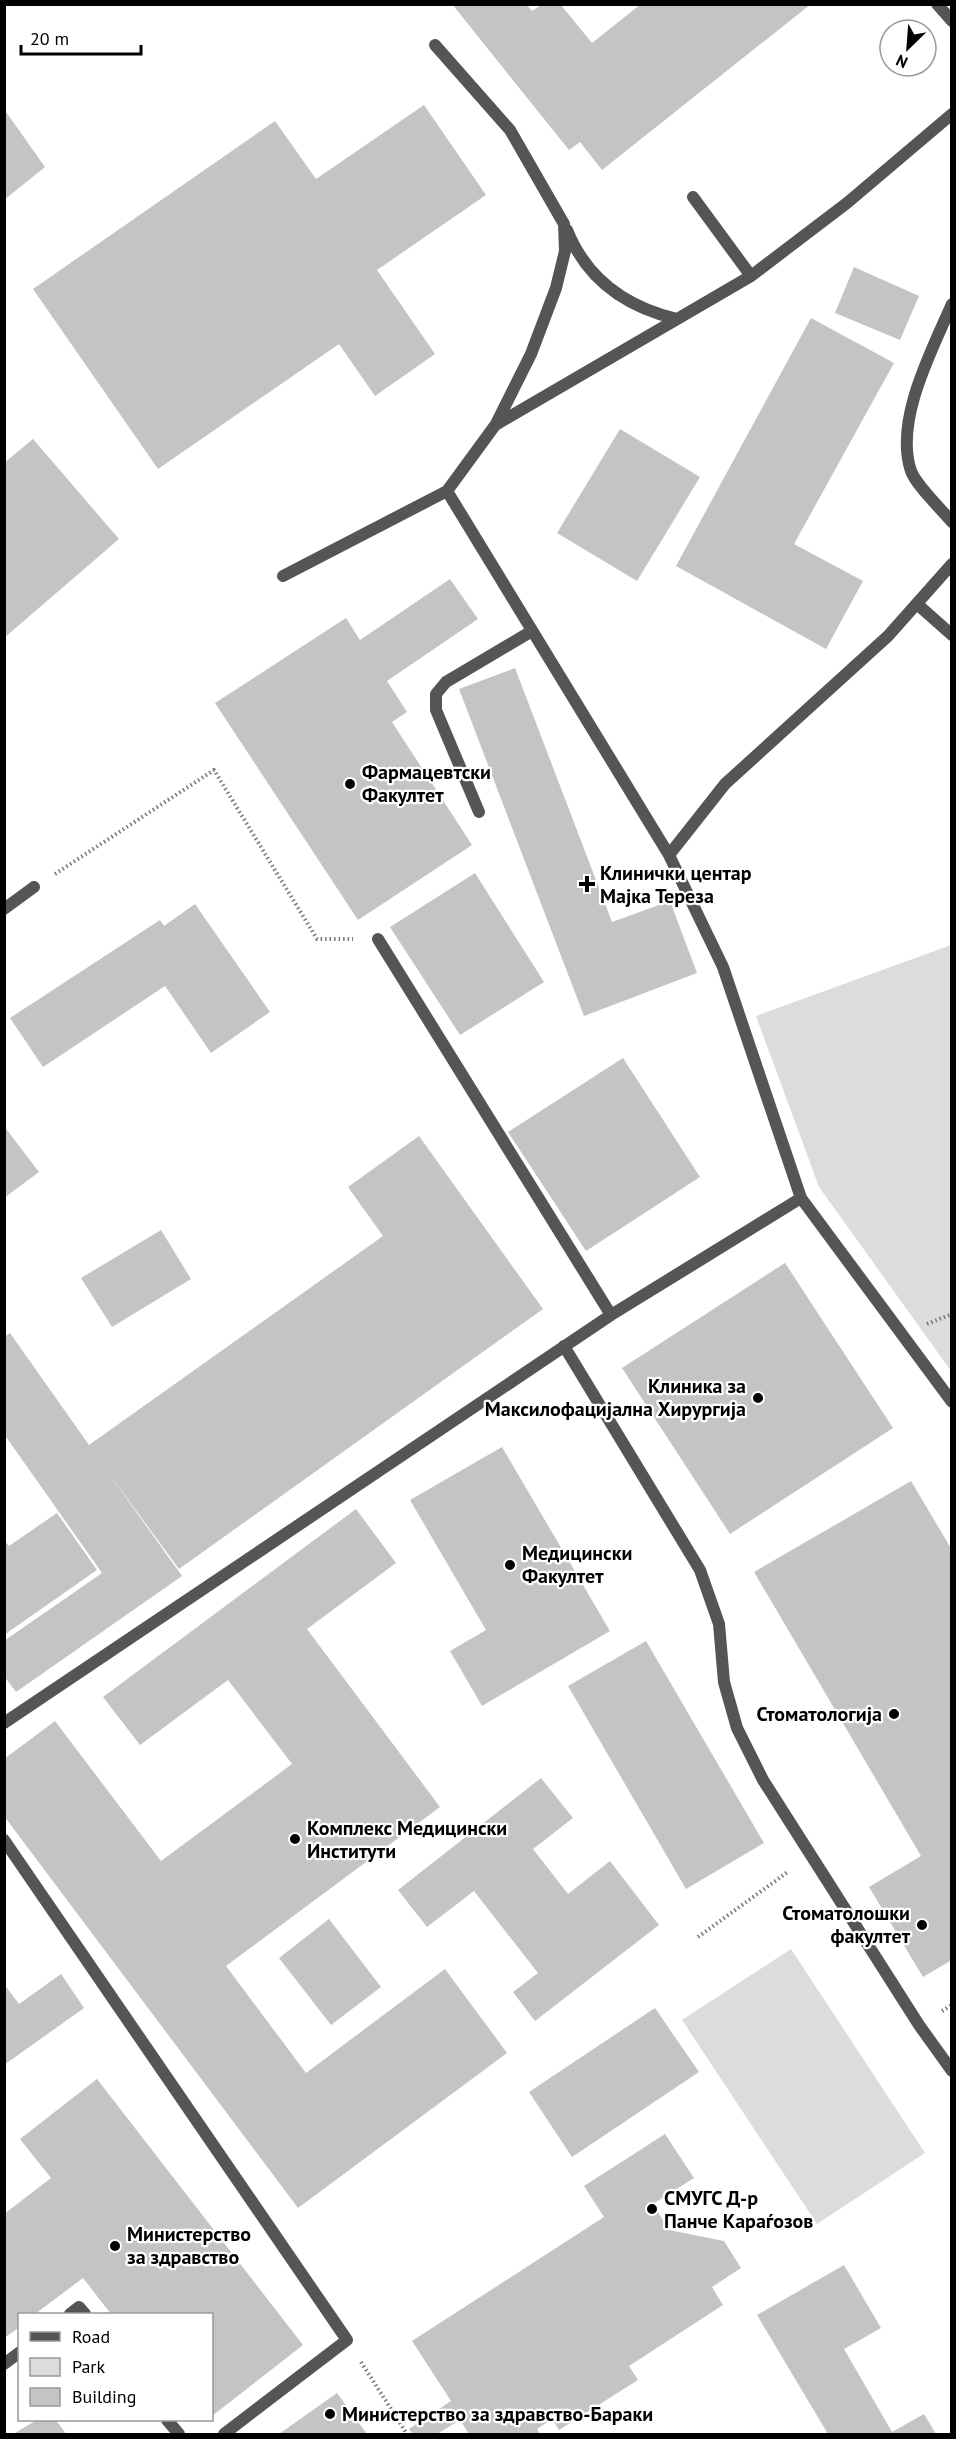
<svg xmlns="http://www.w3.org/2000/svg" width="956" height="2439" viewBox="0 0 956 2439" font-family="'PT Sans',sans-serif">
  <style>
    .green { fill: #dcdcdc }
    .building { fill: #c4c4c4 }
    .lines { fill: none; stroke-linecap: round; stroke-linejoin: round }
    .path { stroke: #777; stroke-width: 4; stroke-dasharray: 1.5 3; stroke-linecap: butt }
    .lane { stroke: #555; stroke-width: 12 }
    .street { stroke: #555; stroke-width: 12 }
    .poi-dot { fill: #000; stroke: #fff; stroke-width: 2 }
    .labels { text-anchor: middle; stroke-width: 4.5; stroke-linejoin: round; paint-order: stroke }
    .poi-label { font-size: 20px; font-weight: bold; fill: #000; stroke: #fff; text-anchor: start }
  </style>
  <rect width="100%" height="100%" fill="#fff"/>
  <path class="green" d="M951,945H952L951,1371L819,1187L756,1016Z
    M791,1949L925,2153L817,2224L682,2020Z"/>
  <path class="building" d="M452,4H526L532,11L541,5H561L592,43L641,4H811L602,170L580,142L569,150Z
    M424,105L486,195L377,270L435,354L375,396L339,344L158,469L33,289L275,121L316,179Z
    M4,109L45,167L4,200Z
    M854,267L919,296L900,340L835,313Z
    M811,318L894,363L794,544L863,581L826,649L676,566Z
    M620,429L700,477L637,581L557,533Z
    M33,439L119,539L4,638V463Z
    M450,579L478,619L387,681L407,712L392,722L472,845L358,920L215,703L346,618L360,640Z
    M515,668L612,922L670,901L697,973L584,1016L459,689Z
    M475,873L544,982L460,1035L390,927Z
    M195,904L270,1012L211,1053L165,986L43,1067L10,1018L160,920L164,926Z
    M623,1058L700,1177L586,1251L508,1132Z
    M4,1126L39,1172L4,1198Z
    M419,1136L543,1309L179,1569L107,1471L182,1576L16,1692L4,1676V1641L102,1573L4,1434V1337L10,1333L89,1445L383,1236L348,1187Z
    M161,1230L191,1279L112,1327L81,1278Z
    M785,1263L893,1428L730,1534L622,1368Z
    M502,1447L610,1631L482,1706L450,1651L486,1630L410,1500Z
    M911,1481L952,1550V1960L923,1977L869,1887L921,1856L754,1572Z
    M356,1509L396,1563L307,1629L440,1807L226,1966L306,2073L445,1969L507,2053L298,2208L4,1816V1759L55,1721L161,1861L292,1764L228,1680L140,1745L103,1697Z
    M57,1513L97,1570L4,1635V1540L9,1546Z
    M646,1641L764,1843L686,1889L568,1686Z
    M541,1778L573,1818L533,1849L568,1894L610,1861L659,1925L535,2021L513,1992L538,1973L474,1891L427,1927L398,1890Z
    M329,1919L381,1987L331,2025L279,1958Z
    M61,1974L84,2008L4,2065V1984L19,2004Z
    M655,2008L699,2072L572,2157L529,2092Z
    M97,2079L303,2345L212,2416V2314H111L83,2278L35,2314H20V2327L4,2338V2214L51,2178L20,2139Z
    M665,2134L694,2178L653,2204L669,2230L724,2241L741,2268L712,2287L723,2305L629,2366L638,2380L559,2430L552,2419L537,2429L540,2434H469L460,2420L437,2434H413L409,2429L451,2401L412,2341L604,2217L584,2186Z
    M844,2265L881,2328L844,2349L892,2432L924,2414L936,2434H828L757,2315Z
    M337,2393L367,2434H279Z
    M37,2420H56L66,2434H13Z"/>
  <g class="lines">
    <path class="path" d="M55,874L214,770L317,939H353
      M927,1324L952,1314
      M698,1937L789,1871
      M942,2011L952,2005
      M361,2362L407,2434"/>
    <path class="lane" d="M693,197L751,276
      M567,230C587,280 626,307 677,319
      M952,304C932,350 894,421 911,471C916,485 941,509 952,522
      M497,424L751,276L847,203L952,114
      M447,491L669,855L723,967L801,1198L952,1402
      M283,576L447,491L496,424L531,354L556,288L565,251L564,224L510,130L435,45
      M917,604L952,635
      M479,812L436,710V694L446,682L532,631
      M669,855L725,784L888,636L952,564
      M378,939L611,1315
      M564,1346L700,1570L719,1624L724,1682L737,1728L763,1780L919,2025L952,2071
      M4,1723L611,1315L801,1198
      M4,1840L347,2340L224,2434
      M70,2314L79,2307L85,2314
      M4,2364L20,2352
      M167,2420L179,2434"/>
    <path class="street" d="M937,4L952,21
      M4,909L34,887"/>
  </g>
  <g class="poi-dot">
    <circle cx="350" cy="784" r="6"/>
    <path d="M584 875h6v6h6v6h-6v6h-6v-6h-6v-6h6z"/>
    <circle cx="758" cy="1398" r="6"/>
    <circle cx="510" cy="1565" r="6"/>
    <circle cx="894" cy="1714" r="6"/>
    <circle cx="295" cy="1839" r="6"/>
    <circle cx="922" cy="1925" r="6"/>
    <circle cx="652" cy="2209" r="6"/>
    <circle cx="115" cy="2246" r="6"/>
    <circle cx="330" cy="2414" r="6"/>
  </g>
  <g class="labels">
    <g class="poi-label">
      <text x="362" y="779">Фармацевтски<tspan x="362" dy="23">Факултет</tspan></text>
      <text x="600" y="880">Клинички центар<tspan x="600" dy="23">Мајка Тереза</tspan></text>
      <text x="746" y="1393" text-anchor="end">Клиника за<tspan x="746" dy="23">Максилофацијална Хирургија</tspan></text>
      <text x="522" y="1560">Медицински<tspan x="522" dy="23">Факултет</tspan></text>
      <text x="882" y="1721" text-anchor="end">Стоматологија</text>
      <text x="307" y="1835">Комплекс Медицински<tspan x="307" dy="23">Институти</tspan></text>
      <text x="910" y="1920" text-anchor="end">Стоматолошки<tspan x="910" dy="23">факултет</tspan></text>
      <text x="664" y="2205">СМУГС Д-р<tspan x="664" dy="23">Панче Караѓозов</tspan></text>
      <text x="127" y="2241">Министерство<tspan x="127" dy="23">за здравство</tspan></text>
      <text x="342" y="2421">Министерство за здравство-Бараки</text>
    </g>
  </g>
  <rect width="956" height="2439" fill="none" stroke="#000000" stroke-width="12"/>
  <rect x="18" y="2313" width="195" height="108" fill="#ffffff" stroke="#999999" stroke-width="1.5"/>
  <rect x="30" y="2332" width="30" height="9" fill="#555555" stroke="#999999" stroke-width="1.5"/>
  <text x="72" y="2343" font-size="18" fill="#000000">Road</text>
  <rect x="30" y="2358" width="30" height="18" fill="#dcdcdc" stroke="#999999" stroke-width="1.5"/>
  <text x="72" y="2373" font-size="18" fill="#000000">Park</text>
  <rect x="30" y="2388" width="30" height="18" fill="#c4c4c4" stroke="#999999" stroke-width="1.5"/>
  <text x="72" y="2403" font-size="18" fill="#000000">Building</text>
  <g transform="translate(908 48) rotate(205)"><circle r="28" fill="#ffffff" stroke="#999999" stroke-width="1.5"/>
  <path d="M0-4.5L10 22L0 15L-10 22Z" fill="#000000"/>
  <text y="-9" font-size="16" font-weight="bold" text-anchor="middle" fill="#000000">N</text>
  </g>
  <path d="M21 45v9h120v-9" fill="none" stroke="#000000" stroke-width="3"/>
  <text x="30" y="45" font-size="18" fill="#000000" stroke="#ffffff" stroke-width="4.5" paint-order="stroke">20 m</text>
</svg>
